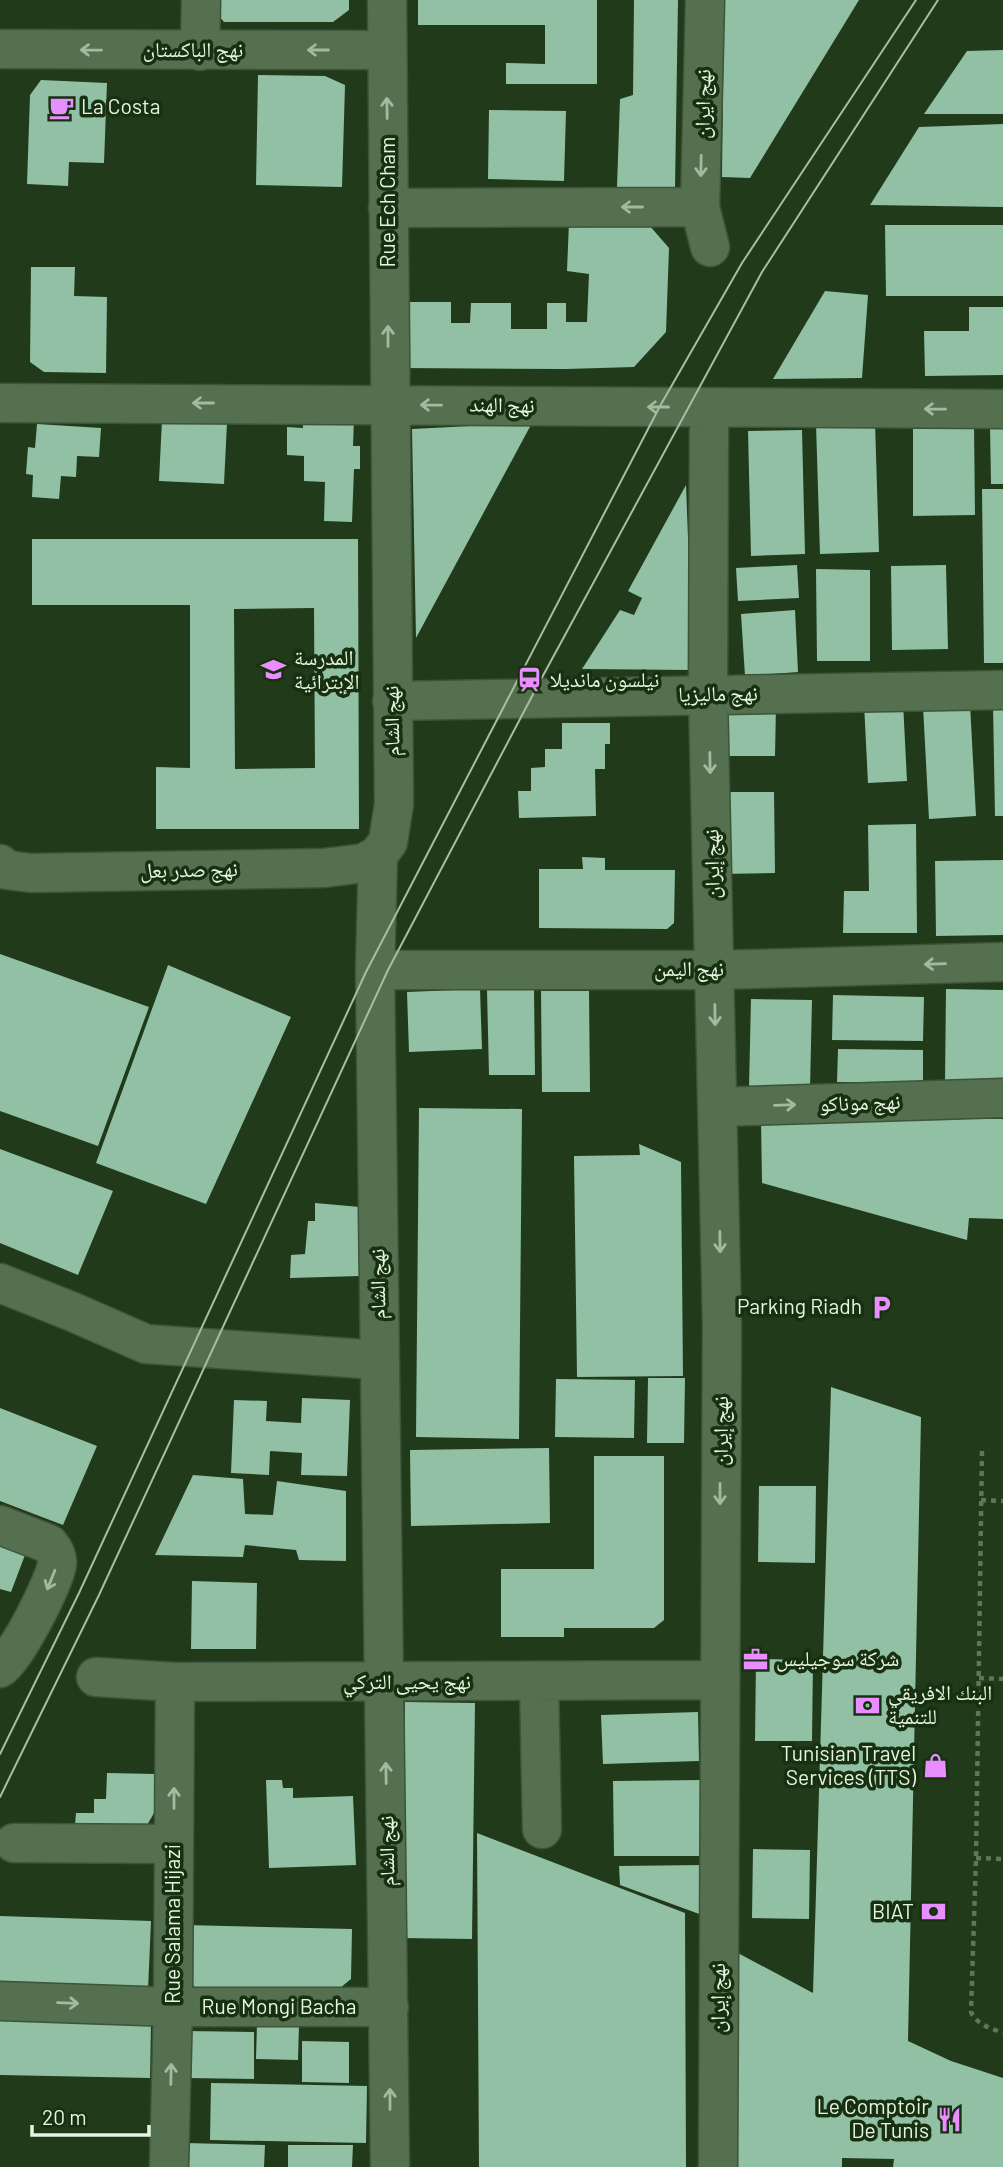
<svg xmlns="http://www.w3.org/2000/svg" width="1003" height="2167" viewBox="0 0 1003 2167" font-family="Barlow,'Noto Naskh Arabic',sans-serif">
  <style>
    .building { fill: #91c0a5; fill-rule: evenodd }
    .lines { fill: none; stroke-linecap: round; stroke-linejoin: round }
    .minor-casing { stroke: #3d5438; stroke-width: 41 }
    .path { stroke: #60765a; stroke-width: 4.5; stroke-dasharray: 5 5; stroke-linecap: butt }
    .minor { stroke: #55704e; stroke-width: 38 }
    .tram { stroke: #a9bca4; stroke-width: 2 }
    .oneway { stroke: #a4b99f }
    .labels { text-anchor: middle; stroke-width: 7; stroke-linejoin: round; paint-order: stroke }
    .street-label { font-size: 21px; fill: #e5f5e1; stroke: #173010 }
    .poi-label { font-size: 21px; fill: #e5f5e1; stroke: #173010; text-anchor: start }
  </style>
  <rect width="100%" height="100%" fill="#213a1a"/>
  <path class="building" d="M209,0H349V10L333,22H224L209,4Z
    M418,0H597V84H506V63L545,64V25H418Z
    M634,0H678L675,188L617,187L620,99L633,95Z
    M724,0H859L750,178L722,177Z
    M1003,50V114H924L967,51Z
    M258,75L325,76L345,85L342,187L256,185Z
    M41,80L107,83L104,163L69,162L68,186L27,184L30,95Z
    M489,110L566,111L564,181L488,179Z
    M1003,124V207L870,205L919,127Z
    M569,222L649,225L669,248L666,332L634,367L566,369L402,368L403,302H451V323H470L471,303H511V329H547V303H566V322H587L589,274L567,271Z
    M885,225H1003V296H886Z
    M31,267H75L74,296L107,297L106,373L44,372L30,362Z
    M825,291L868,295L862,378L773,379Z
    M969,307H1003V375L925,376L924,331H969Z
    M303,417L354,419L353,446H360V469H354L352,522L324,521L325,482L304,481V456L287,455V427L303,428Z
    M162,420L227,423L224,484L159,481Z
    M875,422L879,552L820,554L816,424Z
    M532,423L416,638L412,429Z
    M974,423L975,515L913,516V424Z
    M37,424L101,428L99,457L77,456L76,477L61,476L59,499L32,497L33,475L26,474L28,447L35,448Z
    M990,425H1003V484H991Z
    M802,430L805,554L751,556L748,431Z
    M686,485L693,670L582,669L620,610L634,615L642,598L628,591Z
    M982,489H1003V663H984Z
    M32,539H358L359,829H156V767L190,768V605H32ZM314,608L315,768L235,769L234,609Z
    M797,565L799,598L738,601L736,568Z
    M946,565L948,649L892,650L891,566Z
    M816,569L870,570V661H817Z
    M795,610L798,672L745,676L741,614Z
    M903,702L907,781L868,783L864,704Z
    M720,704L776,705L775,756H720Z
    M970,704L976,816L929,819L923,706Z
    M993,705H1003V816H995Z
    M562,723H610V744H605V769H595L596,816L519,818L518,791H531V768L545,767V749H562Z
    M718,792H774L775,873L719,874Z
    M916,824L917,933H843L844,891H869L868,825Z
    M582,857L605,858V870H675L674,923L667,929L539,928V869H583Z
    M1003,860V935L936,936L935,861Z
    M0,954L149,1007L98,1146L0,1111Z
    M168,965L291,1017L206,1204L96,1163Z
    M480,989L482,1049L409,1052L407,992Z
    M946,989L1003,990V1081H945Z
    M487,990H534L535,1075H489Z
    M541,991H589L590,1092H542Z
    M833,995L924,997L923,1041L832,1040Z
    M751,999L812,1000L810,1089L749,1088Z
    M838,1049L923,1050V1083L837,1082Z
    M419,1108L522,1109L519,1439L416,1437Z
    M761,1119H1003V1219L969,1218L967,1240L762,1183Z
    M639,1144L681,1162L683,1376L577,1377L574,1156L640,1155Z
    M0,1149L113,1191L78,1275L0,1243Z
    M315,1203L360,1207V1276L290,1278L291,1255L305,1254L308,1221H315Z
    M648,1378H685L684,1443H647Z
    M556,1379L635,1380L634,1438L555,1437Z
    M831,1387L921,1417L908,2041L951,2061L1003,2078V2167H893L894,2159L842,2158V2167H732L736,1952L813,1993Z
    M302,1398L350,1400L347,1476L301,1475L302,1453L270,1451L269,1475L231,1473L234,1400L267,1401L266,1421L301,1423Z
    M0,1408L97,1446L63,1525L0,1501Z
    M549,1448L550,1523L411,1526L410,1450Z
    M594,1456H664V1620L654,1628H564V1637H501V1569H594Z
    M193,1475L243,1479L245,1514L273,1515L277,1481L346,1491V1561L299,1560L296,1550L245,1545L243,1557L155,1555Z
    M759,1486H816L815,1563L758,1562Z
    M0,1544L25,1555L11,1592L0,1589Z
    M192,1581L257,1583L256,1649H191Z
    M756,1659L813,1660L812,1741H755Z
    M405,1702L475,1703L472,1939L401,1938Z
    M698,1712L699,1761L603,1764L601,1715Z
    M107,1773L155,1774L154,1813L146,1827L75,1825L76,1813H94V1799H106Z
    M266,1780H282L283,1788H293V1798L353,1796L356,1865L269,1868Z
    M702,1780L703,1856H614L613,1781Z
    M477,1833L685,1913L686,2167H479Z
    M753,1849L810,1850L809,1919L752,1918Z
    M703,1865L702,1915L620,1885L619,1866Z
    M0,1916L151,1921L148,1990L0,1985Z
    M185,1925L352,1929L351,1979L340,1988H196L184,1976Z
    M0,2020L151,2023L150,2078L0,2075Z
    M257,2024L299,2025L298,2060L256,2059Z
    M187,2031L254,2032V2079L186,2078Z
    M302,2041L349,2042V2083L302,2082Z
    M211,2083L367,2086L366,2143L210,2140Z
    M184,2143L265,2145L264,2167H184Z
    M288,2145H353L352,2167H288Z"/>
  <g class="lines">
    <defs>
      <path id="minor" d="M387,0L394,804L388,842L378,855L375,970L390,2167
        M705,0L700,207L710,247
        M0,49L387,50
        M200,51L201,0
        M388,208L700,207
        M0,403L1003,409
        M709,425L708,694L722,1325L718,2167
        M392,701L1003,690
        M0,864L7,870L31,873L324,868L364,863L378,855
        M375,970H715L1003,962
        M717,1107L1003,1098
        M0,1283L73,1312L146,1344L379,1360
        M0,1525L49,1544C54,1550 58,1556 57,1564C54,1583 16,1658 0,1668
        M96,1677L175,1682L719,1680
        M539,1681L542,1829
        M14,1843L174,1844
        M0,2001L173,2007H389
        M169,2167L173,2007L175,1682"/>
    </defs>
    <use href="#minor" class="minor-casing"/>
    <path class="path" d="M982,1451L976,1858L971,2012C977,2025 991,2028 1003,2033
      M981,1500L1003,1501
      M979,1678L1003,1679
      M976,1858L1003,1859"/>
    <use href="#minor" class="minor"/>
    <path class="tram" d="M0,1754L79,1593L366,972L660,406L742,263L916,0
      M0,1797L99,1595L388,970L539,683L762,272L938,0"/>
  </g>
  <defs><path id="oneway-shaft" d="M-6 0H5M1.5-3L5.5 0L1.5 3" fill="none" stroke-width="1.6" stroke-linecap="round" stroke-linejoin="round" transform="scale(1.75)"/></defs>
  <g class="oneway">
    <use href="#oneway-shaft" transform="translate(91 50) rotate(-179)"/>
    <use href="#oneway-shaft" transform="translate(318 50) rotate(180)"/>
    <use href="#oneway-shaft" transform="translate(387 108) rotate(-91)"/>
    <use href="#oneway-shaft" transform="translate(701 166) rotate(91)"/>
    <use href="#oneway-shaft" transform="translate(632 207) rotate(180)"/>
    <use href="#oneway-shaft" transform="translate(388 336) rotate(-90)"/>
    <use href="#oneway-shaft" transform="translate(203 403) rotate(-180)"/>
    <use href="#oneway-shaft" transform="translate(431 405) rotate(-179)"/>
    <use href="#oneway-shaft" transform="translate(658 407) rotate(180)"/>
    <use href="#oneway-shaft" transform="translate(935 409) rotate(-179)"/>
    <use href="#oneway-shaft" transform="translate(710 763) rotate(89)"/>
    <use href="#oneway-shaft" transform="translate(935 964) rotate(178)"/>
    <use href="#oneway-shaft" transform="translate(715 1015) rotate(89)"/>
    <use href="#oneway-shaft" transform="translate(785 1105) rotate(-2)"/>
    <use href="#oneway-shaft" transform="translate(720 1242) rotate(89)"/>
    <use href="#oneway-shaft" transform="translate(720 1494) rotate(90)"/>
    <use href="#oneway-shaft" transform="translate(51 1580) rotate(112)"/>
    <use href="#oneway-shaft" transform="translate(386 1773) rotate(-91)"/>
    <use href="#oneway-shaft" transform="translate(174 1798) rotate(-90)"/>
    <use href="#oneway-shaft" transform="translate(68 2003) rotate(2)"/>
    <use href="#oneway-shaft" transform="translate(171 2074) rotate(-89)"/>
    <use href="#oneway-shaft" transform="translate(390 2099) rotate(-90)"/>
  </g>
  <defs>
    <symbol id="cafe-bare" viewBox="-9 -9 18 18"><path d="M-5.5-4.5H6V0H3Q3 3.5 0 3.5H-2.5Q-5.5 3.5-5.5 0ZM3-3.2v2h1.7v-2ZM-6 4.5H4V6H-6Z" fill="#e88eff" stroke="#173010" stroke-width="2.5" paint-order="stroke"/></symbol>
    <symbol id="school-bare" viewBox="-9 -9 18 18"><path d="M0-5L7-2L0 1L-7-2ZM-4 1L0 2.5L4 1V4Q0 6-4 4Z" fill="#e88eff" stroke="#173010" stroke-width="2.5" paint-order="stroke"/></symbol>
    <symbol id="station-bare" viewBox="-9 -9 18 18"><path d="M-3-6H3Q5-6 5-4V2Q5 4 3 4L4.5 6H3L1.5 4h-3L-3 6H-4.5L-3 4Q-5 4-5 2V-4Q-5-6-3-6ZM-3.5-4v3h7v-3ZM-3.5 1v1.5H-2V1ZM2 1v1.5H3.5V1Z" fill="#e88eff" stroke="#173010" stroke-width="2.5" paint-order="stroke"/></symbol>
    <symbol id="parking-bare" viewBox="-9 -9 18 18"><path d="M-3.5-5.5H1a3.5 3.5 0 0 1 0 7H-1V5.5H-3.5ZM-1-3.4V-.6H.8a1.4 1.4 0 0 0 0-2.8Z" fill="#e88eff" stroke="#173010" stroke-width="2.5" paint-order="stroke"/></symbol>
    <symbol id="office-bare" viewBox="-9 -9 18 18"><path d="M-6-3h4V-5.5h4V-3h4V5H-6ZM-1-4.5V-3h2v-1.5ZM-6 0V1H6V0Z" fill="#e88eff" stroke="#173010" stroke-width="2.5" paint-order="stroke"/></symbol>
    <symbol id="bank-bare" viewBox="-9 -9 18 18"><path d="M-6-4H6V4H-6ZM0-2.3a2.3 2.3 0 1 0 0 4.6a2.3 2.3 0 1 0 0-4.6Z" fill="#e88eff" stroke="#173010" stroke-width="2.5" paint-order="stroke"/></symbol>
    <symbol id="shop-bare" viewBox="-9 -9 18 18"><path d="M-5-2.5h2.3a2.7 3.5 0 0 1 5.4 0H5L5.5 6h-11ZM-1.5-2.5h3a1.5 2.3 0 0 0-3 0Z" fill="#e88eff" stroke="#173010" stroke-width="2.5" paint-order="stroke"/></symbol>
    <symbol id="restaurant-bare" viewBox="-9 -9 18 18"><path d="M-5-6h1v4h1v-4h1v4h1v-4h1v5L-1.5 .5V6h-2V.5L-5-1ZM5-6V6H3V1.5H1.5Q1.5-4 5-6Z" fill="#e88eff" stroke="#173010" stroke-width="2.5" paint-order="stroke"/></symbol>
  </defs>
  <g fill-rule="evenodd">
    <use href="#cafe-bare" x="44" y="90" width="35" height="35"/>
    <use href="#school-bare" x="256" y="652" width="35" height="35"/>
    <use href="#station-bare" x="512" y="662" width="35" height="35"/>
    <use href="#parking-bare" x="864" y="1290" width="35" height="35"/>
    <use href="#office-bare" x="738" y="1642" width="35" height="35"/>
    <use href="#bank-bare" x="850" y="1688" width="35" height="35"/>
    <use href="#shop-bare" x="918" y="1748" width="35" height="35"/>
    <use href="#bank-bare" x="916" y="1894" width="35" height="35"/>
    <use href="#restaurant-bare" x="932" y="2102" width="35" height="35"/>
  </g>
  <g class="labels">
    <g class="street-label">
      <text x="193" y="57">نهج الباكستان</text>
      <text transform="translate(703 104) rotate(-89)" y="7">نهج ايران</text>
      <text transform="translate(388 202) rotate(-90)" y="7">Rue Ech Cham</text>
      <text transform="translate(502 405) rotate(1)" y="7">نهج الهند</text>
      <text transform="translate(718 694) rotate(-1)" y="7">نهج ماليزيا</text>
      <text transform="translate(392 721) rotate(-91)" y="7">نهج الشام</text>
      <text transform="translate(712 864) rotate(-91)" y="7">نهج إيران</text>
      <text transform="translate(189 870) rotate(-1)" y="7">نهج صدر بعل</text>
      <text x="689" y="976">نهج اليمن</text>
      <text transform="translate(860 1103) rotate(-2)" y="7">نهج موناكو</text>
      <text transform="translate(378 1284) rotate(-91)" y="7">نهج الشام</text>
      <text transform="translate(721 1431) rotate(-90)" y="7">نهج إيران</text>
      <text x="407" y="1689">نهج يحيى التركي</text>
      <text transform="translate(387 1851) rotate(-91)" y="7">نهج الشام</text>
      <text transform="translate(173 1924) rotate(-90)" y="7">Rue Salama Hijazi</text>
      <text transform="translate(718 1998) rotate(-90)" y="7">نهج إيران</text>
      <text x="279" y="2014">Rue Mongi Bacha</text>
    </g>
    <g class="poi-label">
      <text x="81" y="114">La Costa</text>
      <text x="294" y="665">المدرسة<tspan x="294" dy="24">الإبترائية</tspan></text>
      <text x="550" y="687">نيلسون مانديلا</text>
      <text x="862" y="1314" text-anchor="end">Parking Riadh</text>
      <text x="776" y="1666">شركة سوجيليس</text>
      <text x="888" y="1700">البنك الافريقي<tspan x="888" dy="24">للتنمية</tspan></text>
      <text x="916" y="1761" text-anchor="end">Tunisian Travel<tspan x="916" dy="24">Services (TTS)</tspan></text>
      <text x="914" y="1919" text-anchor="end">BIAT</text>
      <text x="929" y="2114" text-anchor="end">Le Comptoir<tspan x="929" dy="24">De Tunis</tspan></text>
    </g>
  </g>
  <path d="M32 2125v10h117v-10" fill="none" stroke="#e5f5e1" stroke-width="3.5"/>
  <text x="42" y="2125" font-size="21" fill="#e5f5e1" stroke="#173010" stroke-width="5" paint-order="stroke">20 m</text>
</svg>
